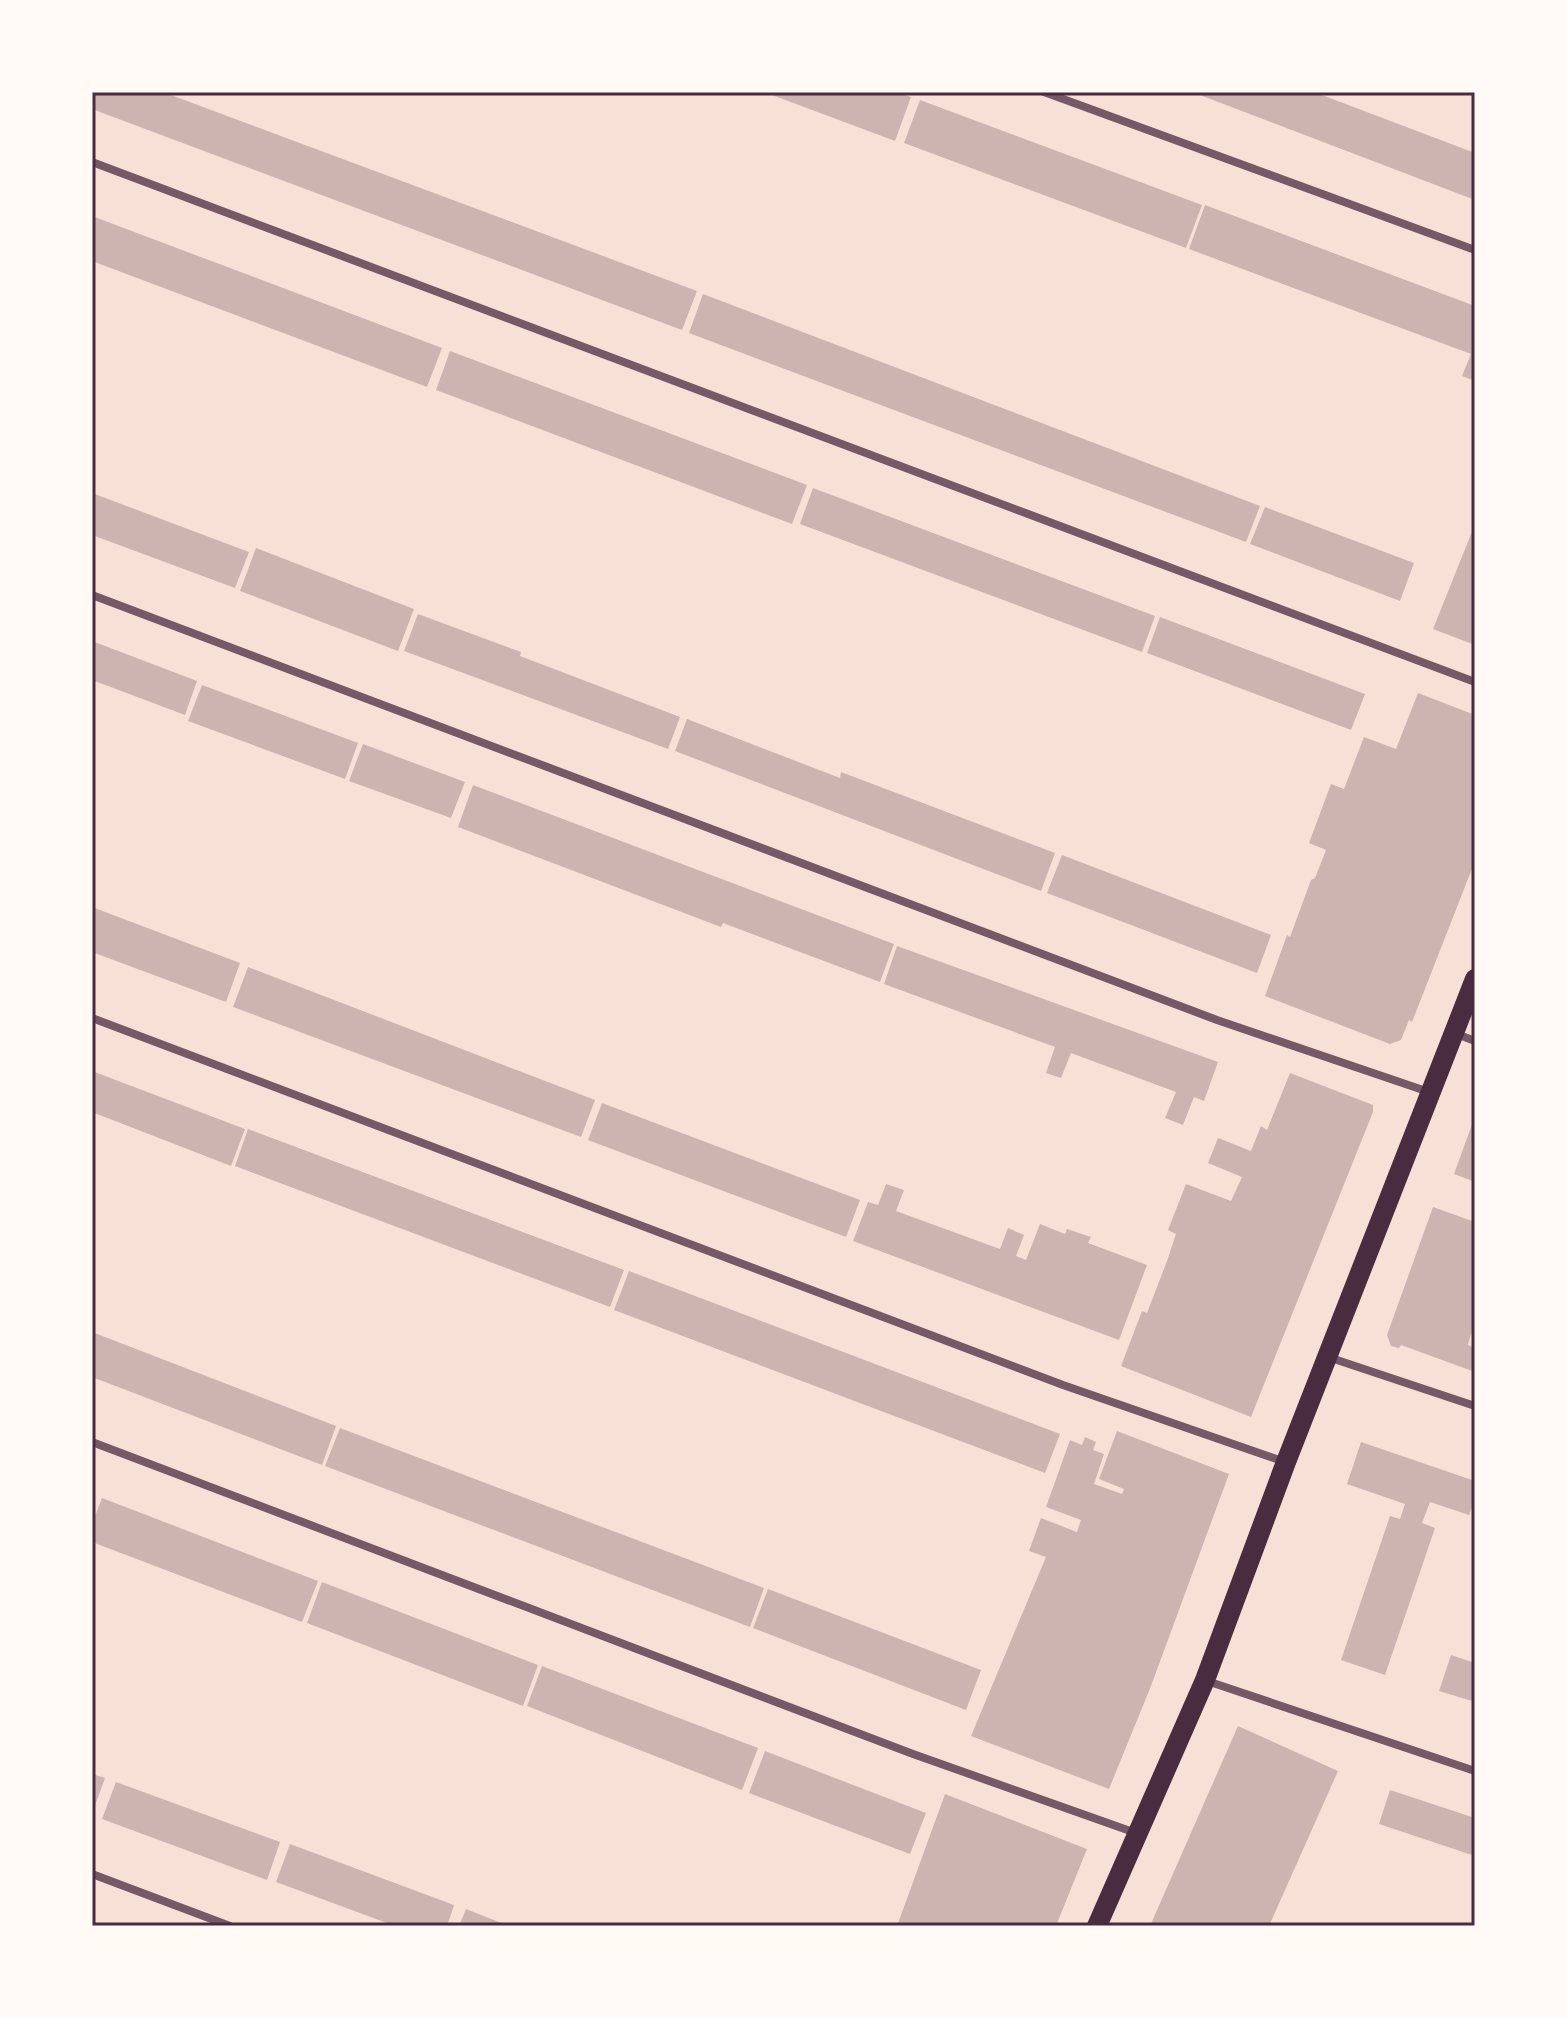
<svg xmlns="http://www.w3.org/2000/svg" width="1567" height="2018" viewBox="0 0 1567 2018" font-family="Rubik,sans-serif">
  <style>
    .building { fill: #ccb4b1 }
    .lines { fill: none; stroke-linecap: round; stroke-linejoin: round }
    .minor { stroke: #755966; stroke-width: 8 }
    .primary { stroke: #4a2c40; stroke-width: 20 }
    .neatline { fill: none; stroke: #4a2c40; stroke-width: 3 }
  </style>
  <rect width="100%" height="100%" fill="#f7e1d7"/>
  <path class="building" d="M92,92H163L697,291L682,330L92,109Z
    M764,92H897L911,97L895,141Z
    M1192,92H1314L1475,153V200Z
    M920,100L1202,205L1186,248L904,143Z
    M1205,205L1475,306V381L1462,376L1471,354L1189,249Z
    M92,216L442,348L427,387L92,261Z
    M703,294L1260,506L1246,542L689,333Z
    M450,351L807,485L792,524L436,390Z
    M813,488L1155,616L1142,652L800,524Z
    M92,493L249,552L235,588L92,535Z
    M1265,507L1414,563L1400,601L1250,544Z
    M1475,524V645L1433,629Z
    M256,548L414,609L398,651L240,591Z
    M418,614L521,652L520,656L680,717L668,749L404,651Z
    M1160,617L1365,694L1351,730L1147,653Z
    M92,641L197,681L185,715L92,680Z
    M202,685L358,743L345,779L188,721Z
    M1418,693L1475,715V861L1412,1022L1409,1020L1401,1040L1390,1044L1265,996L1287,935L1290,937L1311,880L1315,878L1326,850L1309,843L1331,784L1344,789L1364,737L1396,749Z
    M687,719L840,778L841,772L1055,853L1041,891L675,751Z
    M363,744L465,782L451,818L349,781Z
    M473,785L894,944L880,982L723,923L721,927L458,827Z
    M1062,855L1271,935L1257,973L1047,893Z
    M92,907L240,963L226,1002L92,952Z
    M897,946L1218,1062L1204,1101L1194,1097L1183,1125L1165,1118L1176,1092L1071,1053L1061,1078L1046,1073L1055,1047L884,984Z
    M248,967L595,1100L581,1137L233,1007Z
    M92,1071L245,1129L231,1166L92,1112Z
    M1290,1073L1373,1105V1112L1251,1417L1121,1366L1142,1311L1147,1313L1167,1261L1176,1234L1168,1230L1186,1184L1231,1201L1242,1177L1208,1163L1218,1138L1251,1151L1261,1126L1267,1130Z
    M602,1103L860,1200L846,1237L588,1140Z
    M1475,1116V1182L1454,1174Z
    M248,1129L624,1270L610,1307L235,1166Z
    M886,1184L904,1190L896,1211L1000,1249L1008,1228L1024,1235L1016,1256L1026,1260L1040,1224L1065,1234L1067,1229L1091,1237L1088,1243L1147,1265L1119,1340L853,1241L868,1202L878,1205Z
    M1433,1207L1475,1222V1335L1471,1333L1468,1345L1475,1348V1372L1401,1345L1399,1348L1391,1346L1387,1335Z
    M629,1271L1060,1434L1045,1473L614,1310Z
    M92,1332L336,1426L322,1465L92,1377Z
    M340,1428L764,1588L750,1627L325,1466Z
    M1117,1431L1229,1474L1151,1686L1109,1789L971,1736L1046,1557L1029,1551L1041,1518L1077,1532L1081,1520L1046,1507L1070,1440L1082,1445L1085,1437L1096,1442L1093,1450L1104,1454L1094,1484L1122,1494L1124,1489L1099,1479Z
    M1361,1442L1475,1481V1499L1469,1515L1430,1502L1422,1523L1435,1528L1385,1675L1341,1660L1390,1516L1400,1519L1405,1504L1347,1484Z
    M102,1498L318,1581L302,1622L92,1542V1524Z
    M322,1582L538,1665L523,1706L307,1623Z
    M768,1589L981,1670L966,1710L753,1628Z
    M1451,1655L1475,1663V1702L1439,1691Z
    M542,1666L758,1748L742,1790L527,1706Z
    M1238,1726L1338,1771L1269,1926H1150Z
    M765,1751L926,1813L910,1854L749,1793Z
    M92,1774L105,1778L92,1814Z
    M116,1782L280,1842L267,1880L102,1819Z
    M1390,1790L1475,1818V1856L1379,1824Z
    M945,1794L1087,1849L1056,1926H897Z
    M290,1844L454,1905L447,1926H395L276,1882Z
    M466,1909L509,1926H459Z"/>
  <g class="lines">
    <path class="minor" d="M1044,92L1475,250
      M92,162L1475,682
      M92,595L1217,1020L1429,1092
      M92,1018L1063,1385L1285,1462
      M1454,1033L1475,1041
      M1328,1357L1475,1406
      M92,1442L913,1754L1136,1833
      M1207,1681L1475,1771
      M92,1874L230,1926"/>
    <path class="primary" d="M1097,1926L1205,1680L1286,1462L1475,979"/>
  </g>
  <rect width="1567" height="2018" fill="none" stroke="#fffaf5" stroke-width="188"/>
  <rect x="94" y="94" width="1379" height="1830" class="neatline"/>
</svg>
